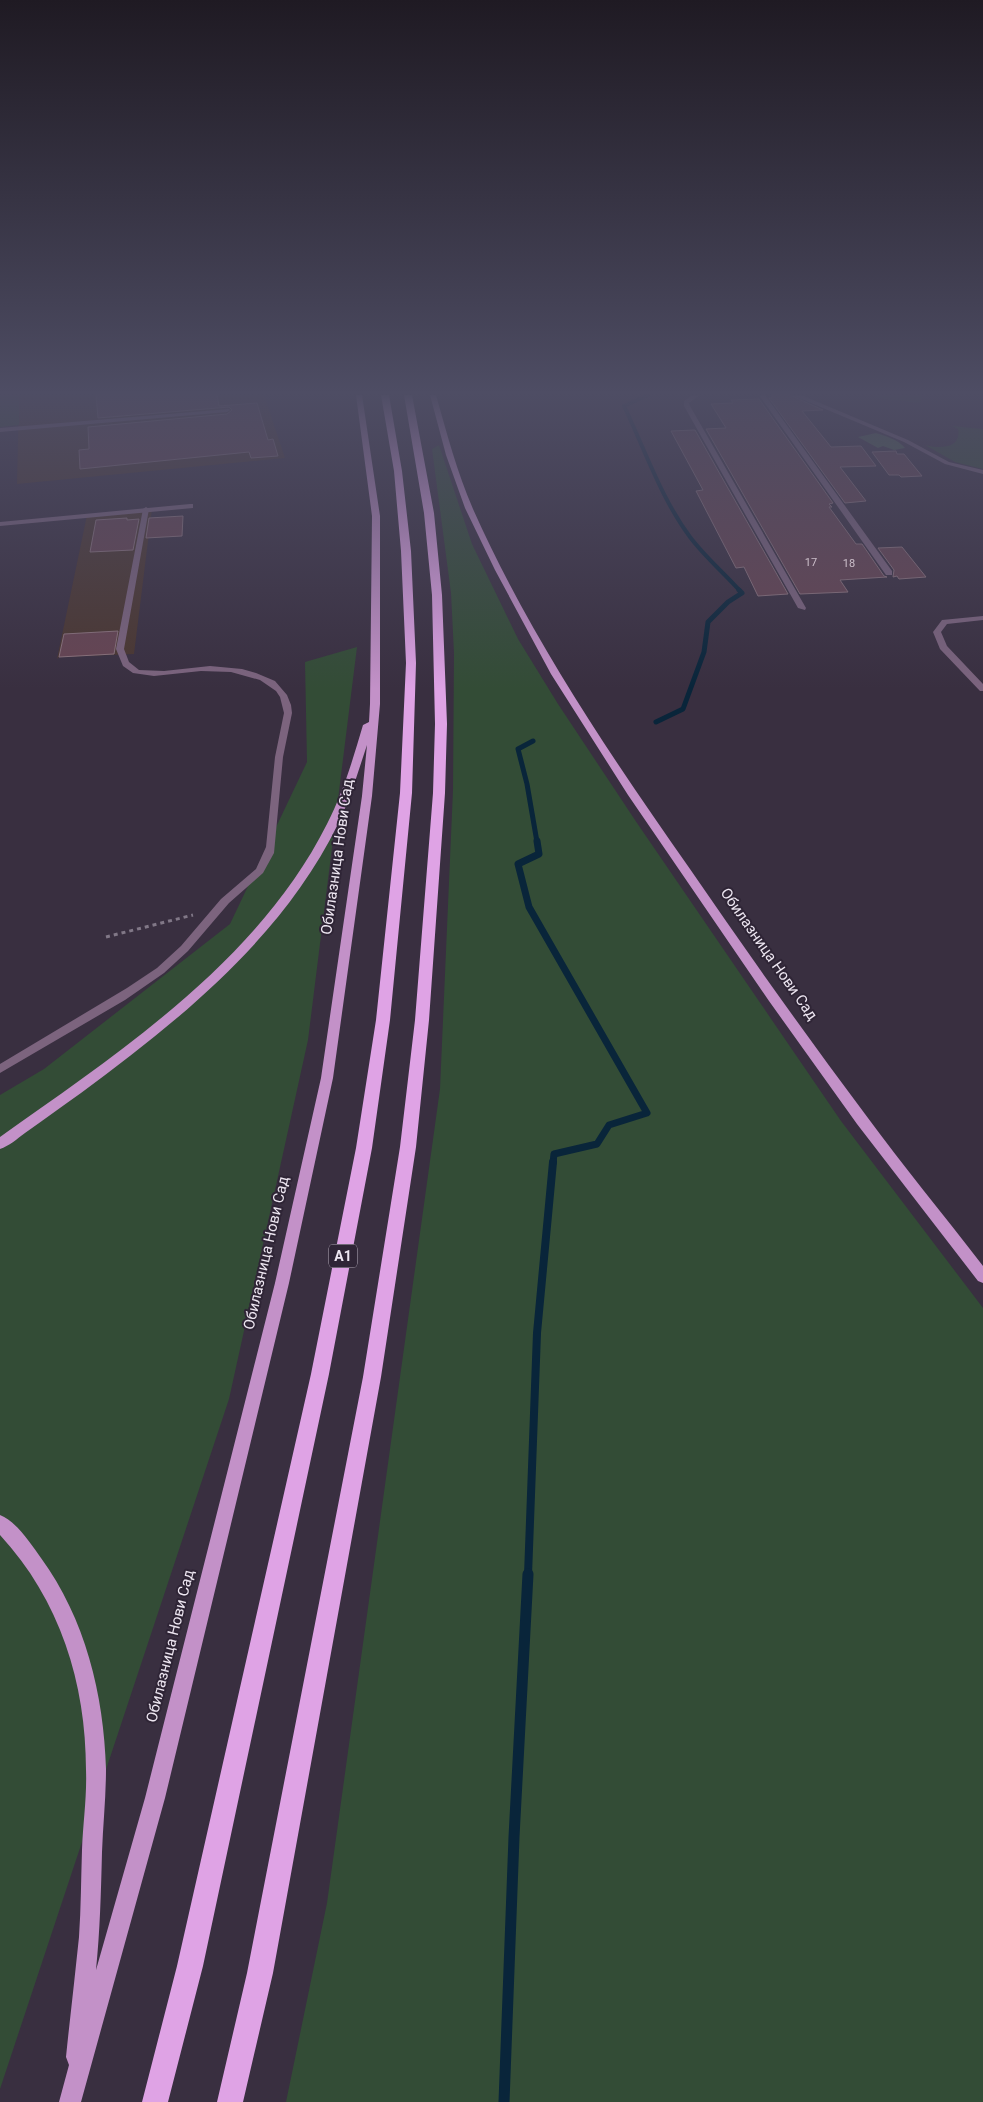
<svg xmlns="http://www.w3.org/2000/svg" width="983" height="2102" viewBox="0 0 983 2102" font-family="Roboto,sans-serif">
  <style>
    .commercial { fill: #4a3630 }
    .green { fill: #334c36 }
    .forest { fill: #4a664d }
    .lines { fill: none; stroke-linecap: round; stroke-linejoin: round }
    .stream-far4 { stroke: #09253a; stroke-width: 4 }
    .stream-far3 { stroke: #09253a; stroke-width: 5 }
    .stream-far2 { stroke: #09253a; stroke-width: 7 }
    .stream-far1 { stroke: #09253a; stroke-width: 8 }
    .stream { stroke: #09253a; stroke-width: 11 }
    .building { fill: #664452; stroke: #8c737d }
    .path { stroke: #817887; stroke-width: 3; stroke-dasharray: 4 4; stroke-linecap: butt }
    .lane { fill: #7c647e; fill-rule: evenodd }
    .street { fill: #7c647e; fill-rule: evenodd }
    .primary { fill: #c391c8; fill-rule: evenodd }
    .highway { fill: #dfa3e5; fill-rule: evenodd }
    .labels { text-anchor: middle; stroke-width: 4; stroke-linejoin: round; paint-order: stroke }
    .far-number-label { font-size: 11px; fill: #cbbec9 }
    .shield { fill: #2f2536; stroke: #b4acb9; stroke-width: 1 }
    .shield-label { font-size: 14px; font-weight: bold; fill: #ede6f1 }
    .street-label { font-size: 15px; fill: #ede6f1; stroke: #2f2536 }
  </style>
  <rect width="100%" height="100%" fill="#392f40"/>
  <path class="commercial" d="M19,395H264L285,458L17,484Z
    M152,509L134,654L59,657L57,659L87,515Z"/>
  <path class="green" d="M0,395H19V425L0,427Z
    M878,395H922L920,403L877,398Z
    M952,426L983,429V469L955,462L925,445C939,449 962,449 958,429Z
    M439,445L472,544L518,639L558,704L637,823L841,1121L983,1308V2102H286L327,1903L440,1089L453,790L454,653L451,593L432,449Z
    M357,647L308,1040L229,1399L0,2089V1095L44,1069L230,924L307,762L305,662Z"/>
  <path class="forest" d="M876,433C886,436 899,440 905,448L894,450L883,446L878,448L858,437Z"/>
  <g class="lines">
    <path class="stream-far4" d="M648,395L624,406C645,450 661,498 690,537C705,557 724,573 740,591"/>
    <path class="stream-far3" d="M656,722L683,709L704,652L708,622L728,602L742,593L739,590
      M533,741L518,749L527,784L537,842"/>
    <path class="stream-far2" d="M537,841L539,854L518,864L529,907L647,1113L609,1125L597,1144L554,1154L553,1163"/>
    <path class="stream-far1" d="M528,1575L537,1333L553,1162"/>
    <path class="stream" d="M504,2102L514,1837L528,1574"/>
  </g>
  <path class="building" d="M96,395H217L219,406L257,403L268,440L273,439L278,456L251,458L249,452L80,469L79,450L89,449L88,427L227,414L232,410L229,407L98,418Z
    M772,395H790L823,410L802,411L831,447L861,446L876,466L840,467L866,501L845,503L769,398H772Z
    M759,399L833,503L829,504L832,507H829L856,544H862L884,576L887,577L840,580L848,592L800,594L706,429L726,428L711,404L733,403L731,400Z
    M695,430L788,594L758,596L744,567L736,568L696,491L703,490L671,431Z
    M896,451L897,454H904L922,476L901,477L899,475H889L872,452Z
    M183,516L182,536L146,538L149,518Z
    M127,518V520L139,519L133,550L90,552L96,520Z
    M902,547L926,577L899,579L897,576L893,577L894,570L878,548Z
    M118,631L114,654L59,657L64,634Z"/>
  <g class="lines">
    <path class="path" d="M106,937L193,915"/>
    <path class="lane" d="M229,409L230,410L227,412L0,432V428Z
      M146,507L149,509L124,649L129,662L139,670L164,671L210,666L242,669L256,673L275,681L287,695L291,705L292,713L283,757L274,853L263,873L229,903L188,951L164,973L125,1000L0,1073V1064L127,988L157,968L181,946L221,899L256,869L266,847L275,757L284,713L280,697L276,691L260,680L231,672L201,671L154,676L133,673L123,666L116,649L143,509Z
      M983,616V620L947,624L941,632L947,646L983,684V691H980L940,649L933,632L942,620Z"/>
    <path class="street" d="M692,395H700L689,403L690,406L806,608L805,610L798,608L684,406V401Z
      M759,395H765L892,571V575H886Z
      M792,395H801L908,440L949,462L983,470V474L945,464L904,442Z
      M190,504H193V508L0,526V522Z"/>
    <path class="primary" d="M356,395H362L380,516V704L372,796L333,1078L289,1283L165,1798L81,2102H59L69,2065L66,2057C70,2017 75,1977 79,1937C81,1908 81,1879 82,1850C83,1823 87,1797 86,1770C86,1683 60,1600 0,1535V1515C17,1522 31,1544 41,1558C85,1618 104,1695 106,1769C106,1797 103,1825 102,1852C101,1892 100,1931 96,1970L145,1798L275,1283L321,1078L362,796L367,745C358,772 350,799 338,824C283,937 180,1020 81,1093C62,1106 44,1120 25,1133C17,1139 9,1146 0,1149V1137C121,1051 258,961 327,824C343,793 353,759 363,725L369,722L370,704L372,516Z
      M430,395H436C447,434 457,472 473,509C530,637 610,755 690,869C747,952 805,1034 865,1114C903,1166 944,1215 983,1266V1283L978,1281L857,1124L769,1001L628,795L551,674L495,570L465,508L446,455Z"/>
    <path class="highway" d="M381,395H389L402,471L411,551L416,663L412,793L390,1020L372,1148L329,1374L203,1966L168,2102H142L177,1966L311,1374L356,1148L376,1020L400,793L406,663L401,551L394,471Z
      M404,395H412L434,513L442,595L447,724L445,793L429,1020L416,1147L381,1377L273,1973L243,2102H217L247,1973L363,1377L400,1147L415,1020L433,793L435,724L432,595L424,513Z"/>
  </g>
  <linearGradient id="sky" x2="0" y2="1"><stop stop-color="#1f1a23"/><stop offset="0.57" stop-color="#4e4d64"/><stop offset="1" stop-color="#4e4d64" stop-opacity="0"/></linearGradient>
  <rect width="983" height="689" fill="url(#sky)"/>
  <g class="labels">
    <g class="far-number-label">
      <text x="811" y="566">17</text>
      <text x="849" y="567">18</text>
    </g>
    <rect class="shield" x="329" y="1244.5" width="28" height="23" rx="4"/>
    <g class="shield-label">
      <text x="343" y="1261">A1</text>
    </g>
    <g class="street-label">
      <text transform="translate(337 857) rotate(-82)" y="5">Обилазница Нови Сад</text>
      <text transform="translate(769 954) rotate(55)" y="5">Обилазница Нови Сад</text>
      <text transform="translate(266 1253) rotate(-77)" y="5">Обилазница Нови Сад</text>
      <text transform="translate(170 1646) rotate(-76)" y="5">Обилазница Нови Сад</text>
    </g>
  </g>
</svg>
